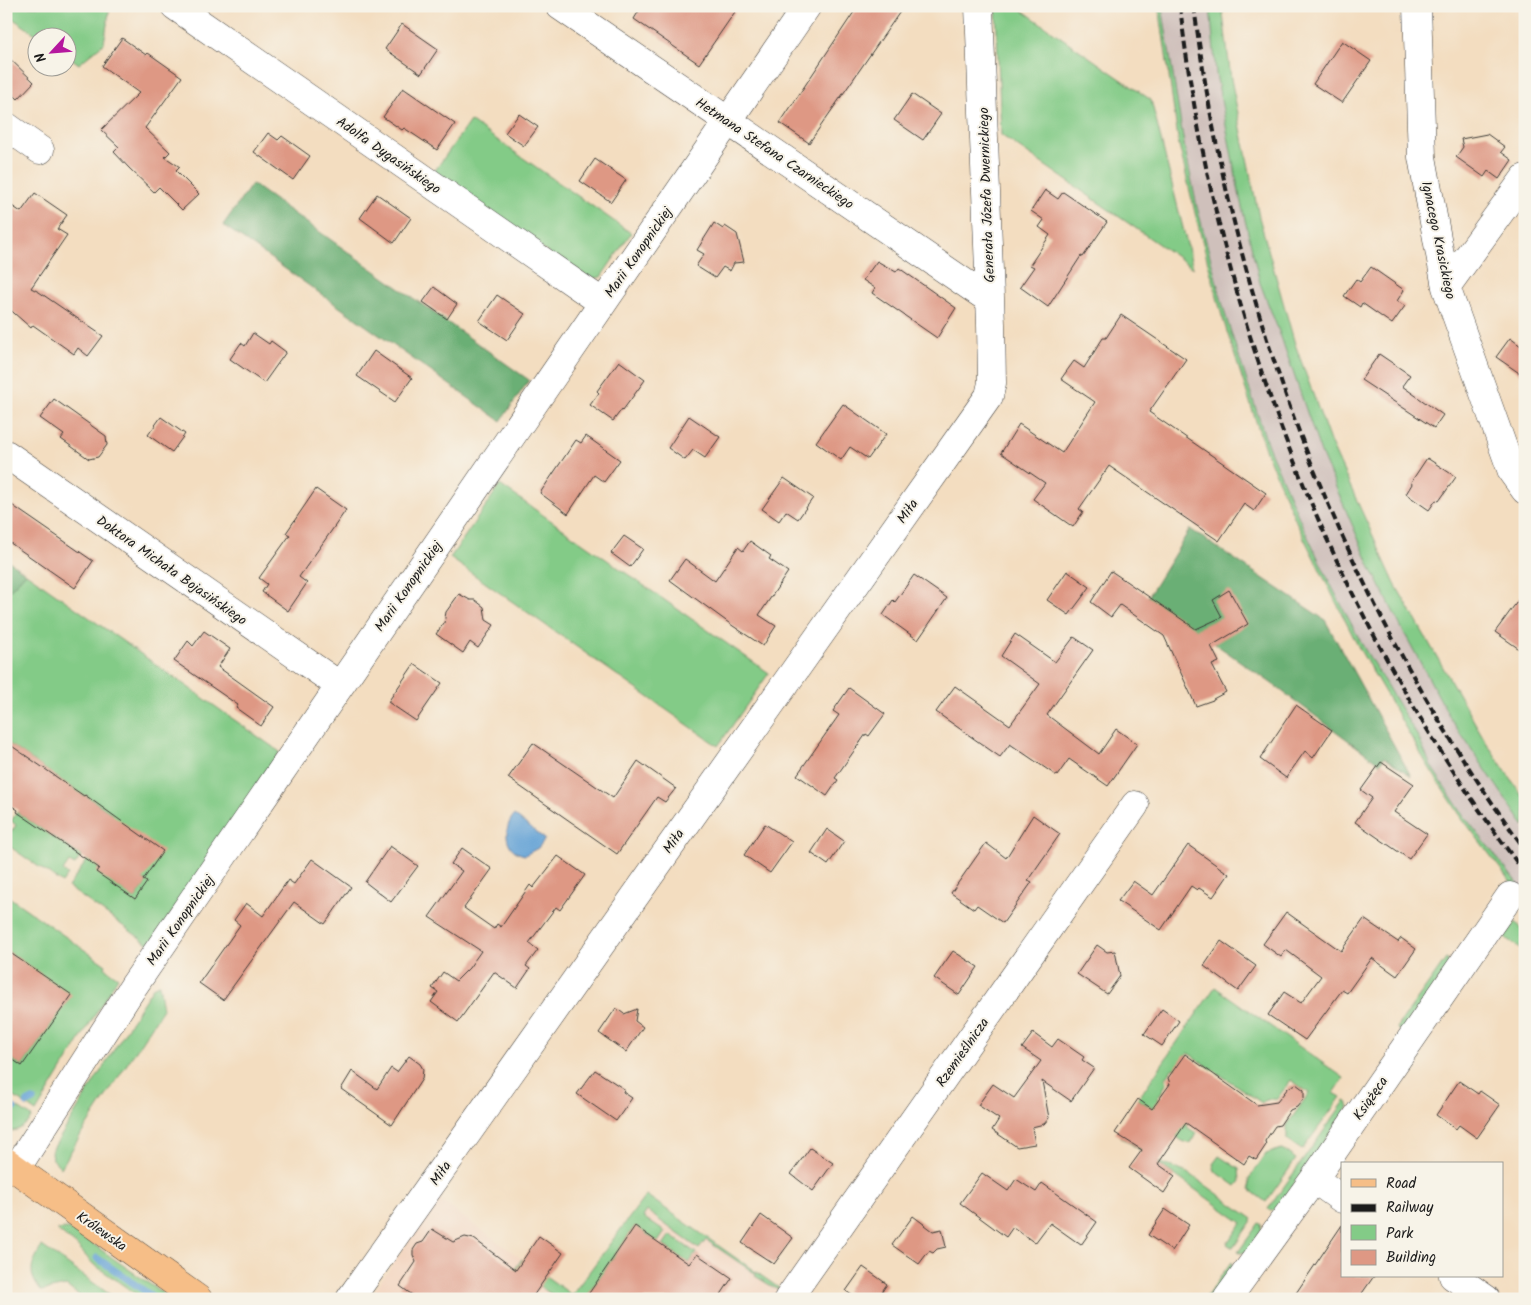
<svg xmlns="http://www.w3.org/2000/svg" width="1531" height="1305" viewBox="0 0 1531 1305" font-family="Kalam,sans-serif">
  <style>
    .built { fill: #f3d4bf }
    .industrial { fill: #cfc0bb }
    .green { fill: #83cb87; stroke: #507452 }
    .forest { fill: #6aaf74; stroke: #436648 }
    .water { fill: #64a2d6; stroke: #405f79 }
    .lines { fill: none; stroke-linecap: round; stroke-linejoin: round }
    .stream { stroke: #64a2d6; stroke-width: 7 }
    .building { fill: #de9884 }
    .minor-casing { stroke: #3c3935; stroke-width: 29 }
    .major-casing { stroke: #3c3935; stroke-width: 29 }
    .minor { stroke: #fff; stroke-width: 28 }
    .major { stroke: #f6be87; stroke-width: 28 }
    .rail { stroke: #1c1c1c; stroke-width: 4; stroke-dasharray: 8 4; stroke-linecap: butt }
    .labels { text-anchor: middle; stroke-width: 4; stroke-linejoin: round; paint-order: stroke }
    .street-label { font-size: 14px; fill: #1c1c1c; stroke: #f7f3e8 }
  </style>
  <rect width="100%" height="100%" fill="#f7f3e8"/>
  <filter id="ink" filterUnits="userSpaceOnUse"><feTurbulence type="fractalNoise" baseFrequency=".02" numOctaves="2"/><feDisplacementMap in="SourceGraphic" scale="10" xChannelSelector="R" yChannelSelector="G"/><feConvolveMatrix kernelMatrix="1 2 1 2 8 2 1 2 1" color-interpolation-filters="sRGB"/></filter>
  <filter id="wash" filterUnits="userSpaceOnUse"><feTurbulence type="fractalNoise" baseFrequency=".0096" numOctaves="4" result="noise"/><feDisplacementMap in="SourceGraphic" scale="20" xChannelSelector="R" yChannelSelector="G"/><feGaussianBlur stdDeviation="1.12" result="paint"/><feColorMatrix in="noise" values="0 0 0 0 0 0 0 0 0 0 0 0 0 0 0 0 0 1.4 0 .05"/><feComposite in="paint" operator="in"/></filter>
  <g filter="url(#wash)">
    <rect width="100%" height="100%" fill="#f3ddc0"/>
    <path class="built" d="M646,1195L779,1288L772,1299H369L438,1199L572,1295Z"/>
    <path class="industrial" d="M1162,6H1210L1216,74L1241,203L1260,283L1281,337L1321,453L1371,568L1400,625L1452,720L1525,827V893L1464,816L1431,766L1418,737L1364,648L1332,587L1303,527L1268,446L1226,317L1197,207L1184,144Z"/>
    <path class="green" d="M6,6H110L104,43L79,64L68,56V38L40,37L6,14Z
      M996,6H1016L1151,100L1193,268L1001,135Z
      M1159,6H1162L1184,144L1197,207L1226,317L1268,446L1303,527L1332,587L1364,648L1418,737L1431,766L1464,816L1525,893V901L1462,818L1428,766L1360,650L1299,528L1265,449L1222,316L1196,217L1179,145Z
      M1210,6H1222L1231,79L1259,217L1295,344L1331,444L1395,584L1486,742L1525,800V827L1452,721L1400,625L1371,568L1321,453L1281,337L1260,283L1241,203L1216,74Z
      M470,121L631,233L601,277L586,280L434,172Z
      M500,485L769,673L718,746L450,558Z
      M26,573L280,752L150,945L68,887L88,859L99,867L97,872L135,899L147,882L143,880L111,813L85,795L84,796L6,742V594Z
      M17,812L81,856L75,865L69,862L63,871L68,875L62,883L6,844V828L12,831L16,825L11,821Z
      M6,895L106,965L105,968L118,977L36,1112L6,1091V1055L22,1066L71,996L6,950Z
      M1516,922L1525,933V952L1504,937Z
      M1446,959L1448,960L1449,966L1404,1029L1399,1031L1397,1028Z
      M159,984L163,1009L80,1136L61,1168L52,1158L51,1152L139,1009L154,986Z
      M1215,987L1344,1078L1334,1093L1341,1097L1302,1150L1287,1140V1125L1309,1093L1291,1080L1276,1100L1273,1098L1264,1101L1262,1103L1188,1053L1178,1067L1172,1069L1166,1078L1167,1083L1157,1099L1191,1120L1187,1127L1196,1133L1191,1143C1174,1143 1169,1122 1159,1113C1153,1108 1145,1104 1138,1099Z
      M6,1100L32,1117C24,1127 19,1132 6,1131Z
      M1345,1101L1347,1102L1349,1107L1276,1210L1270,1211L1268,1209Z
      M1120,1136L1159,1162L1190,1174L1253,1219L1233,1248L1227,1244L1242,1223Z
      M1282,1149L1296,1159L1266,1202L1250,1190L1249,1179L1266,1154Z
      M1219,1156L1239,1169L1240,1181L1236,1186L1215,1171L1213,1164Z
      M646,1195L779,1288L778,1290L755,1276L756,1274L706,1240L699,1249L647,1211L643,1217L665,1232L658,1242L635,1226L585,1299H554L555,1297L528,1278L494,1299L522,1259L572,1295Z
      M1259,1223L1261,1224L1262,1230L1247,1252L1241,1253L1238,1252Z
      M66,1229L73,1230L171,1299H143L93,1264L76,1245L57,1230Z
      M670,1235L696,1253L689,1263L663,1245Z
      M42,1246L116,1299H84L66,1286L41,1291C27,1273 31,1265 42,1246Z
      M1231,1262L1234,1269L1213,1299H1205Z"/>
    <path class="forest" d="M252,184L529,380L501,421L223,225Z
      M1190,529L1325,620L1411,776L1384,757L1380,764L1271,683L1148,597Z
      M6,559L26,573L6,594Z"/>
    <path class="water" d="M514,815L545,839L538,848L525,855C505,852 502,829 514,815Z"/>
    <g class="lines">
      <path class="stream" d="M27,1103L33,1100
        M6,1110L14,1108
        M97,1258L156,1299"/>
    </g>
    <g id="blocks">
      <path class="building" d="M642,6H739L699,64L634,19Z
        M858,6H904L809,143L780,123Z
        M402,24L438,49L421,74L385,49Z
        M122,38L146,55L148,53L182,77L145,128L170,152L165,157L180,167L176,171L199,194L182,210L159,187L154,192L129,168L114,152L119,147L101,130L139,93L102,66Z
        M1342,41L1371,61L1342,103L1313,84Z
        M6,55L34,82L18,99L6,88Z
        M403,88L455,124L437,150L404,128L402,130L383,117Z
        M912,94L941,114L923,140L894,120Z
        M519,114L538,127L524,146L505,133Z
        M268,133L278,140L282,136L310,156L293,180L254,152Z
        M1487,134L1505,147L1501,152L1512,160L1499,179L1488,171L1484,177L1456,157L1463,147L1461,139Z
        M595,159L626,180L611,202L580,181Z
        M1045,190L1058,199L1063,192L1107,222L1083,257L1081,256L1048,307L1020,287L1034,267L1030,265L1050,235L1039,227L1044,220L1031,211Z
        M35,193L67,215L57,229L67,235L31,288L39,292L103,336L88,356L78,348L74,354L33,325L31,328L6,306V202L21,212Z
        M377,194L411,218L394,243L360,218Z
        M714,223L723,229L725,226L737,234L744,262L734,263L730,271L723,267L715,278L696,266L704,254L697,250Z
        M877,261L896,272L899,268L956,308L937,338L872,293L875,288L863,280Z
        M1371,267L1404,290L1397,301L1405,306L1392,324L1362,303L1360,307L1344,296L1356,279L1360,282Z
        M434,287L457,304L447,319L423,302Z
        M497,295L525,314L507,340L479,321Z
        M1121,315L1186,359L1149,412L1266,493L1254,511L1244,504L1219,541L1109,466L1079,509L1083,512L1073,527L1033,499L1045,483L1001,453L1019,424L1062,453L1095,402L1061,379L1074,361L1084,368L1103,338H1106Z
        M253,333L269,344L271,341L286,352L264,383L230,359L241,343L245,346Z
        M1510,338L1525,349V377L1496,357Z
        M374,351L412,378L395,402L357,376Z
        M1379,354L1410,375L1402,386L1443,415L1434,428L1361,380Z
        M619,361L645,380L623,410L622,409L613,421L590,405L599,393L597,391Z
        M54,399L106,436L107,445L98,457L89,459L61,439L64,435L40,418Z
        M843,404L886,434L868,459L850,447L841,460L816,442Z
        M689,416L720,437L705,458L693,450L685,460L668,448Z
        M161,417L185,434L172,452L148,435Z
        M586,436L620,460L604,482L594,475L568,514L540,493L576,440L581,443Z
        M1427,458L1456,477L1439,501L1436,500L1429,510L1406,494L1412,484L1411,482Z
        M784,478L813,498L798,519L786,511L779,521L762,509Z
        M316,489L346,510L299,577L307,583L288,611L262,592L267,584L259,578L290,535L286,533Z
        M6,501L93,561L75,588L6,540Z
        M624,536L643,549L630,567L611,553Z
        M750,541L771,556L769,559L788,572L759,615L776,626L763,646L733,626L670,580L685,559L715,581L738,547L743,551Z
        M1067,571L1090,587L1069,615L1047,600Z
        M1111,571L1196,629L1222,617L1213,600L1229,590L1248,624L1211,646L1219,662L1212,665L1226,692L1213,699V700L1196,706L1164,636L1120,605L1111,617L1091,602Z
        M914,575L947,598L918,640L883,615L893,600L895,602Z
        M1525,591V653L1495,632Z
        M459,594L470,600H475L484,607L486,620L494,625L478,648L470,642L463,653L436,634L444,623L446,612Z
        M204,631L230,649L218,667L274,707L261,726L236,708L238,705L174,661L188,641L193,646Z
        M1015,634L1055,662L1074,637L1093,650L1047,715L1099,754L1116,729L1137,744L1108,786L1069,759L1057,776L1010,744L1000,757L936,712L955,686L1010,725L1040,684L1001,656Z
        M414,664L442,683L416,721L388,702Z
        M849,688L885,714L869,736L866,734L835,778L838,780L827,796L797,775L839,715L833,711Z
        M1296,705L1332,730L1313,758L1305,751L1286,778L1260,759Z
        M6,742L84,796L85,795L163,851L143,880L147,882L135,899L96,872L99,868L17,812L18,810L6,802Z
        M533,743L613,798L638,761L676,788L665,802L657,797L617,854L508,778Z
        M1381,762L1414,784L1394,812L1427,834L1409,859L1355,822L1372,798L1361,790Z
        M1033,815L1060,834L1028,880L1032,882L1003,923L977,905L974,909L951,893L986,843L1006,858Z
        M765,824L792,842L770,873L744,855Z
        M827,829L844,841L828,865L811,853Z
        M1188,845L1229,874L1213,897L1199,888L1197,890L1191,886L1161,930L1118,901L1133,881L1153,895Z
        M390,846L418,866L391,902L365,882Z
        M462,848L492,869L464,908L494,929L497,924L501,927L530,885L533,888L558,856L585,875L560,910L556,907L529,943L538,950L526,966L530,969L517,988L494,972L458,1022L431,1002L438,992L432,988L443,972L456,981L469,968L481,951L429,917L462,871L451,864Z
        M312,859L351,887L325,924L294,902L223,1000L199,983L240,925L234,920L246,903L263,916L288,880L294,884Z
        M1286,912L1341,951L1364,919L1398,942L1401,938L1416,949L1397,976L1372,958L1347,993L1342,990L1305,1040L1268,1015L1284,992L1301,1003L1321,976L1286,950L1281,957L1263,944Z
        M1221,941L1256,966L1238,991L1204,966Z
        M1097,945L1107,952L1115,951L1120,976L1107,994L1077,974Z
        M6,950L72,995L22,1066L6,1055Z
        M953,951L978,967L959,995L934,978Z
        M616,1008L624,1014L637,1009L635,1021L643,1027L626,1052L599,1033Z
        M1162,1009L1179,1021L1162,1046L1144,1034Z
        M1033,1033L1052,1047L1058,1039L1084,1057L1082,1060L1094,1068L1071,1101L1042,1081L1049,1118L1044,1124L1032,1127L1035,1144L1017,1147L992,1130L999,1119L978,1105L993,1084L1014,1098L1041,1061L1022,1048Z
        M1185,1054L1257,1105L1277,1102L1288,1088L1296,1084L1304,1090V1098L1297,1107L1290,1110L1280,1125L1275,1126L1265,1141L1266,1145L1256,1160L1249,1156L1244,1164L1186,1123L1158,1164L1175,1176L1164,1193L1129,1168L1142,1150L1115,1133L1138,1099L1152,1109L1170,1084L1168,1078Z
        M409,1056L420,1064L423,1069L422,1079L392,1125L341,1089L352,1071L377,1089L391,1068L397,1072Z
        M595,1070L624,1089L623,1092L632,1098L616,1121L577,1094Z
        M1459,1081L1478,1094L1480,1091L1500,1105L1477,1138L1459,1125L1456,1129L1436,1115Z
        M810,1148L833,1163L813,1191L791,1174Z
        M982,1173L1008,1191L1016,1179L1036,1192L1042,1183L1097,1222L1081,1245L1050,1223L1035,1243L1013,1227L1006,1237L960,1203Z
        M1165,1209L1189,1225L1172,1251L1148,1235Z
        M761,1215L793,1238L774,1264L742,1243Z
        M913,1216L933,1231L942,1229L946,1247L937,1249L933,1253L929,1251L919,1264L892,1245Z
        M1342,1225V1276H1374L1358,1299H1292Z
        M635,1226L689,1264L697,1254L732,1278L718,1299H585Z
        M432,1229L453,1242L465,1237L474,1239L516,1270L539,1236L563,1253L531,1299H418L400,1286L416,1262L413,1255V1250L417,1244L423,1242Z
        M863,1267L887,1284L877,1299H857L846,1291Z"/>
    </g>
  </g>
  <g filter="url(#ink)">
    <use href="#blocks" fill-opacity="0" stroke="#3c3935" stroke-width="1"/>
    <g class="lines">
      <defs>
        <path id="minor" d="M175,6L603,303
          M560,6L990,300
          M1417,6L1422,157L1446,287L1512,472L1525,490
          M6,126L40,150
          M1446,287L1525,178
          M6,454L339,685
          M16,1169L133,987L807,6
          M1314,1179L1342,1199
          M1453,1276L1486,1299
          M350,1299L989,396L992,383L991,324L979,6
          M788,1299L1135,805
          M1227,1299L1314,1179L1510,896"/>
        <path id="major" d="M6,1162L198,1299"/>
      </defs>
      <use href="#minor" class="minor-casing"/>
      <use href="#major" class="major-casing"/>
      <use href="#minor" class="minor"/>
      <use href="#major" class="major"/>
      <path class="rail" d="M1180,6C1216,318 1335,623 1525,873
        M1194,6C1232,309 1343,602 1525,849"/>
    </g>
  </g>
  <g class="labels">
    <g class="street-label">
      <text transform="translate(775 153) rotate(34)" y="5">Hetmana Stefana Czarnieckiego</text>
      <text transform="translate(389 155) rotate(35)" y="5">Adolfa Dygasińskiego</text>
      <text transform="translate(986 195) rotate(-92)" y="5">Generała Józefa Dwernickiego</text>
      <text transform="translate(1439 240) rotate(78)" y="5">Ignacego Krasickiego</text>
      <text transform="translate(638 252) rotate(-55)" y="5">Marii Konopnickiej</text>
      <text transform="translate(907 511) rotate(-55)" y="5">Miła</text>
      <text transform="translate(172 570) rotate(35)" y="5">Doktora Michała Bojasińskiego</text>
      <text transform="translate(408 586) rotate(-55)" y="5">Marii Konopnickiej</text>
      <text transform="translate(673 841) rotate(-55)" y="5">Miła</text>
      <text transform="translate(180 920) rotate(-55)" y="5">Marii Konopnickiej</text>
      <text transform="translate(962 1052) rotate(-55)" y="5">Rzemieślnicza</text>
      <text transform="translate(1370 1098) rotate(-55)" y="5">Książęca</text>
      <text transform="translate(440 1173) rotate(-55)" y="5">Miła</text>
      <text transform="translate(102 1231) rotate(35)" y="5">Królewska</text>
    </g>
  </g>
  <rect width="1531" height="1305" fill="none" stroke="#f7f3e8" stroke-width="25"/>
  <rect x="1341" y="1162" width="162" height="115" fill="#f7f3e8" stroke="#9f9d96"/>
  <rect x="1351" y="1179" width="25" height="8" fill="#f6be87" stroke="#9f9d96"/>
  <text x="1386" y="1188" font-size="15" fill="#1c1c1c">Road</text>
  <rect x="1351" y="1204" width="25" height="8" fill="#1c1c1c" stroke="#9f9d96"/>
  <text x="1386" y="1212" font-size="15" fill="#1c1c1c">Railway</text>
  <rect x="1351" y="1225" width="25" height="15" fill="#83cb87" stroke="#9f9d96"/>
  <text x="1386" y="1238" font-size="15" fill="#1c1c1c">Park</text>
  <rect x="1351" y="1250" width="25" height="15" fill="#de9884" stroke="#9f9d96"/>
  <text x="1386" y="1262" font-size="15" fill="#1c1c1c">Building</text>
  <g transform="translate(52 52) rotate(244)"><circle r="24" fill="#f7f3e8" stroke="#9f9d96"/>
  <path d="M0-4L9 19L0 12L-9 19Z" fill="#b5179e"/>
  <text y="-8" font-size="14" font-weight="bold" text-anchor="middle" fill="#1c1c1c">N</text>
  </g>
</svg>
